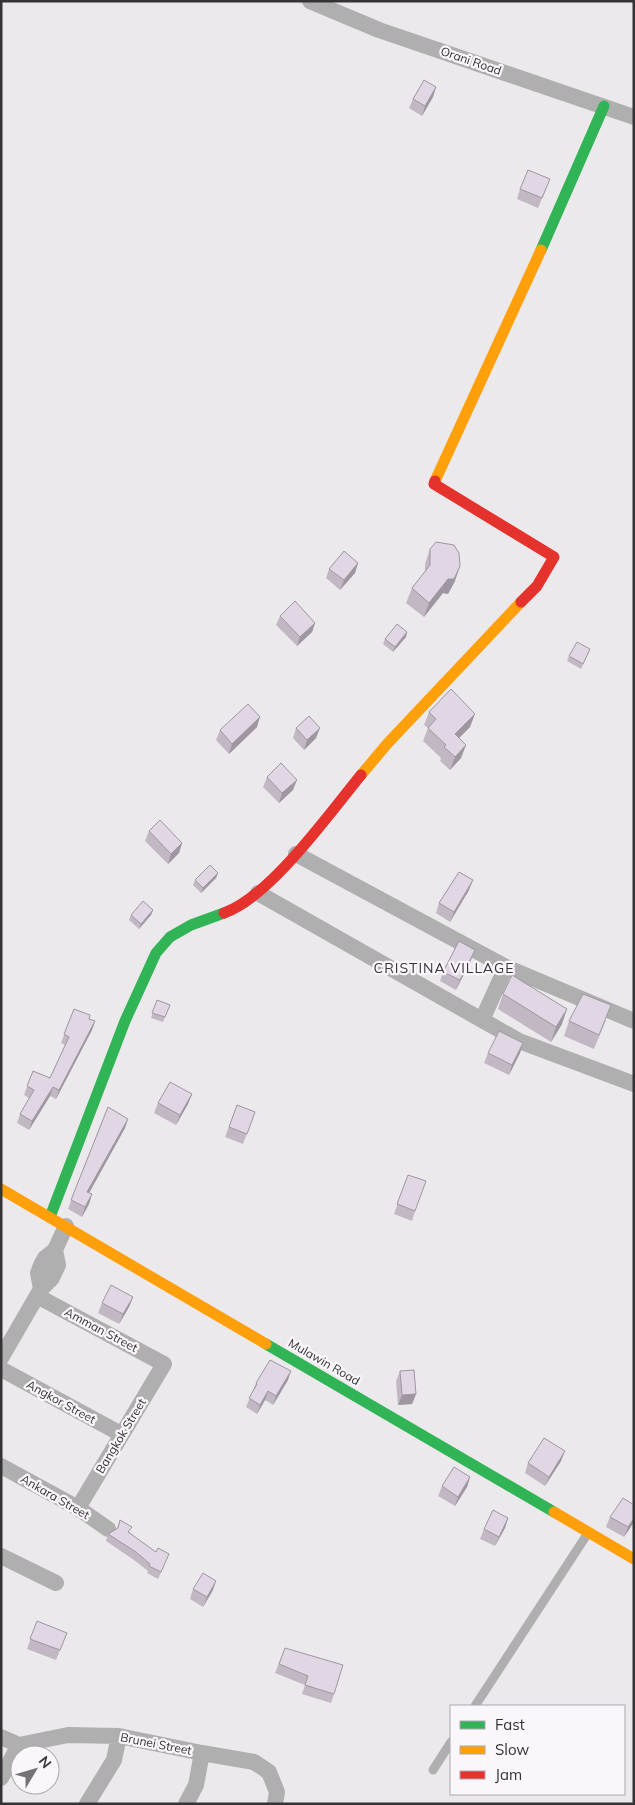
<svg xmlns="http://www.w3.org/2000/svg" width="635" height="1805" viewBox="0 0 635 1805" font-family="Mulish,sans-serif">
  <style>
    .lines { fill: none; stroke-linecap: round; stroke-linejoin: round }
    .lane { stroke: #b0afaf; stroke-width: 9 }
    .street { stroke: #b0afaf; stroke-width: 16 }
    .fast { stroke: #30b455; stroke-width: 11 }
    .slow { stroke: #ff9f0a; stroke-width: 11 }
    .jam { stroke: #e5322d; stroke-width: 11 }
    .wall { fill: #c2b8c4 }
    .shaded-wall { fill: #9e96a0 }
    .building { fill: #e1d6e4; stroke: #9e96a0 }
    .labels { text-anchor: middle; stroke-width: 4.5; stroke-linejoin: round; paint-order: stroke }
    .street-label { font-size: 12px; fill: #363336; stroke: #fbf5fc }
    .neighbourhood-label { font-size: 14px; letter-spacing: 1px; fill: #3a353b; stroke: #fbf5fc }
  </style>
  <rect width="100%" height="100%" fill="#ece9ed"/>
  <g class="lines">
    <path class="lane" d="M475,1706L588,1533
      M433,1770L451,1742"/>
    <path class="street" d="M310,1L379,30L634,117
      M296,854L506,967L634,1021
      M258,893L519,1041L634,1084
      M482,1020L506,967
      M41,1289L38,1273L41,1265L45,1258L55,1250L66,1226
      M37,1296L164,1364L78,1508
      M1,1358L41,1289L52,1278L58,1265L55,1250
      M1,1369L121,1434
      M1,1466L78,1508L108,1529
      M1,1556L56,1583
      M1,1737L19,1745L68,1735L119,1736L202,1753L254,1762L269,1772L277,1792L275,1804
      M1,1778L19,1745
      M87,1804L114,1760L119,1736
      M186,1804L196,1785L202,1753"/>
    <path class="fast" d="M541,250L604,106
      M50,1217L125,1021L156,953L170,937L191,925L224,913
      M266,1344L554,1512"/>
    <path class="slow" d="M435,481L541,250
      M361,775L387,744L521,602
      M1,1189L266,1344
      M554,1512L634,1559"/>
    <path class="jam" d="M435,481L434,484L554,557L537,586L521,602
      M224,913C270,897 329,814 361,775"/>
  </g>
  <path class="wall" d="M436,87L433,97L422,116L409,108L413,99Z
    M520,189H546L538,208L517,199Z
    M430,549L455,581L448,594L443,593L424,617L406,603L412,588L425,572V564Z
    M358,563L355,573L340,590L326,578L329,569Z
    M280,616L315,623L312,632L297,646L276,625Z
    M407,632L406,637L393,652L383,644L385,639Z
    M590,649L581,669L567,661L569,656Z
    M429,712L470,727L459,738L466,745L461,758L450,770L440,761L441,758L423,741L428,728L424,725Z
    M257,727L229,754L216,740L220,730Z
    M296,728L316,738L304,750L293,738Z
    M267,777L293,790L279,803L263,787Z
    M149,831L182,843L179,853L168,864L145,841Z
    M218,873L216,878L201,893L193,885L195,880Z
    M469,890L450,922L436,913L439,903Z
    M153,910L151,915L139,929L129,920L131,915Z
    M471,960L456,990L440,981L443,972Z
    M503,994L562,1024L551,1042L498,1009Z
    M157,1000L170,1005L163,1022L151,1018Z
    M74,1009L89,1019L95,1021L92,1030L56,1099L50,1096L29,1130L17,1123L20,1114L29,1098L24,1095L33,1071L50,1078L65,1045L61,1043Z
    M606,1020L594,1049L564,1036L569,1021Z
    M523,1043L520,1053L509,1075L484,1063L488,1053Z
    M192,1094L188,1104L176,1125L154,1113L158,1103Z
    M237,1105L255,1112L243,1144L225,1137Z
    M108,1107L128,1119L125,1128L89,1193L92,1194L89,1204L82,1217L68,1209Z
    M408,1175L415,1211L412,1221L394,1214Z
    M133,1297L129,1307L119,1324L98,1313L102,1303Z
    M400,1371L416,1394L412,1404L398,1405L396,1381Z
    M288,1380L273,1405L265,1400L257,1414L246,1407L256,1383Z
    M561,1461L545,1486L525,1473L528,1463Z
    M470,1477L467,1487L455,1506L438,1496L442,1486Z
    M610,1517L634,1522L624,1537L606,1527Z
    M508,1518L505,1528L495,1546L480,1539L484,1529Z
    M120,1520L130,1533L156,1552L169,1554L158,1579L147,1573L148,1571L134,1560L106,1541L108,1534L117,1529Z
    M193,1589L213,1590L203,1607L190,1599Z
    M37,1621L67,1633L56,1660L27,1649Z
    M285,1648L334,1694L331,1703L302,1694L305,1685L275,1673Z"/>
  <path class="shaded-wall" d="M436,87L433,97L422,116L425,106Z
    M358,563L355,573L340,590L344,580Z
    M460,566L455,581L448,594L443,593L424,617L429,603L448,579Z
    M315,623L312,632L297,646L300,637Z
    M407,632L406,637L393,652L395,647Z
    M475,714L470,727L450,747L455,734Z
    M260,717L257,727L229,754L232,744Z
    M320,728L316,738L304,750L307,740Z
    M466,745L461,758L450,770L455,757Z
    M297,780L293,790L279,803L282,793Z
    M182,843L179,853L168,864L171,854Z
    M218,873L216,878L201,893L203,888Z
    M473,880L469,890L450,922L454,912Z
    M153,910L151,915L139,929L141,924Z
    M475,950L471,960L456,990L460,980Z
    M567,1009L562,1024L551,1042L556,1027Z
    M95,1021L92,1030L56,1099L59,1090Z
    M523,1043L520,1053L509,1075L512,1065Z
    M53,1087L50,1096L29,1130L32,1121Z
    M192,1094L188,1104L176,1125L180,1115Z
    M128,1119L125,1128L84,1202L87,1192Z
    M92,1194L89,1204L82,1217L85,1207Z
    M133,1297L129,1307L119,1324L123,1314Z
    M291,1371L288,1380L273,1405L276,1396Z
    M268,1391L265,1400L257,1414L260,1405Z
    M416,1394L412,1404L398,1405L402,1395Z
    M565,1451L561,1461L545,1486L549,1477Z
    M470,1477L467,1487L455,1506L458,1497Z
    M508,1518L505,1528L495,1546L499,1537Z
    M634,1518V1522L624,1537L628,1527Z
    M216,1581L213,1590L203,1607L207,1597Z"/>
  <path class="building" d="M424,80L436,87L425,106L413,99Z
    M528,170L550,179L542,198L520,189Z
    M436,542L454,545L459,553L460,566L454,579H448L429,603L412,588L430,565V549Z
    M344,551L358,563L344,580L329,569Z
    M295,601L315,623L300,637L280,616Z
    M397,624L407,632L395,647L385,639Z
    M577,642L590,649L583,664L569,656Z
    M451,689L475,714L455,734L466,745L455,757L444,747L446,745L428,728L436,719L429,712Z
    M248,704L260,717L232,744L220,730Z
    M309,716L320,728L307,740L296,728Z
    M281,763L297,780L282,793L267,777Z
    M160,820L182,843L171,854L149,831Z
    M210,865L218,873L203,888L195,880Z
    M459,872L473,880L454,912L439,903Z
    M143,901L153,910L141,924L131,915Z
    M459,941L475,950L460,980L443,972Z
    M512,975L567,1009L556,1027L503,994Z
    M583,994L611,1005L599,1035L569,1021Z
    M157,1000L170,1005L165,1017L152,1013Z
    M74,1009L90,1015L89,1019L95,1021L59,1090L53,1087L32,1121L20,1114L34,1090L27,1086L33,1071L50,1078L69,1037L64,1034Z
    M499,1031L523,1043L512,1065L488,1053Z
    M170,1082L192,1094L180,1115L158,1103Z
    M237,1105L255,1112L247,1134L229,1127Z
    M108,1107L128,1119L87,1192L92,1194L85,1207L71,1200Z
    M408,1175L426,1181L415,1211L397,1204Z
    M111,1285L133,1297L123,1314L102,1303Z
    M270,1360L291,1371L276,1396L268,1391L260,1405L249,1398L257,1384L256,1383Z
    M414,1370L416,1394L402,1395L400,1371Z
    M544,1438L565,1451L549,1477L528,1463Z
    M454,1467L470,1477L458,1497L442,1486Z
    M623,1498L634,1505V1518L628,1527L610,1517Z
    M493,1510L508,1518L499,1537L484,1529Z
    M120,1520L132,1527L128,1532L156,1552L158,1548L169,1554L161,1572L149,1566L150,1564L136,1552L108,1534L118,1528Z
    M203,1573L216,1581L207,1597L193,1589Z
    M37,1621L67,1633L60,1650L30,1639Z
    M285,1648L343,1665L334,1694L305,1685L308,1676L279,1664Z"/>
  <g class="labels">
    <g class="street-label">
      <text transform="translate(471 61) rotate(19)" y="4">Orani Road</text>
      <text transform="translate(101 1330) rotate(28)" y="4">Amman Street</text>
      <text transform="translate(324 1362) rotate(30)" y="4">Mulawin Road</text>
      <text transform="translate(61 1402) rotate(29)" y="4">Angkor Street</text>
      <text transform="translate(121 1436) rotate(-59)" y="4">Bangkok Street</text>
      <text transform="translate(55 1497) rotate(30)" y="4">Ankara Street</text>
      <text transform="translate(156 1744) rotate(11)" y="4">Brunei Street</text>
    </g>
    <g class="neighbourhood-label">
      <text x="444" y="973">CRISTINA VILLAGE</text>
    </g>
  </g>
  <rect width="635" height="1805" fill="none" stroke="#363336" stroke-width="5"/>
  <rect x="450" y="1705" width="175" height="90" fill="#fbf5fc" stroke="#aca7ad"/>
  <rect x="460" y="1721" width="25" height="8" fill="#30b455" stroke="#aca7ad"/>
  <text x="495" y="1730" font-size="15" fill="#363336">Fast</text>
  <rect x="460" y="1746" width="25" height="8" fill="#ff9f0a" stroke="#aca7ad"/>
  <text x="495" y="1755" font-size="15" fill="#363336">Slow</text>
  <rect x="460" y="1771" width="25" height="8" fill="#e5322d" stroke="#aca7ad"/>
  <text x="495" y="1780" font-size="15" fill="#363336">Jam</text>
  <g transform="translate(35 1770) rotate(52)"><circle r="24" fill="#fbf5fc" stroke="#aca7ad"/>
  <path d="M0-4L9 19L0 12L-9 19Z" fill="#767376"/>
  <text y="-8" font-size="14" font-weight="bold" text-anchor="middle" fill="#363336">N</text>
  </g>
</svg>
